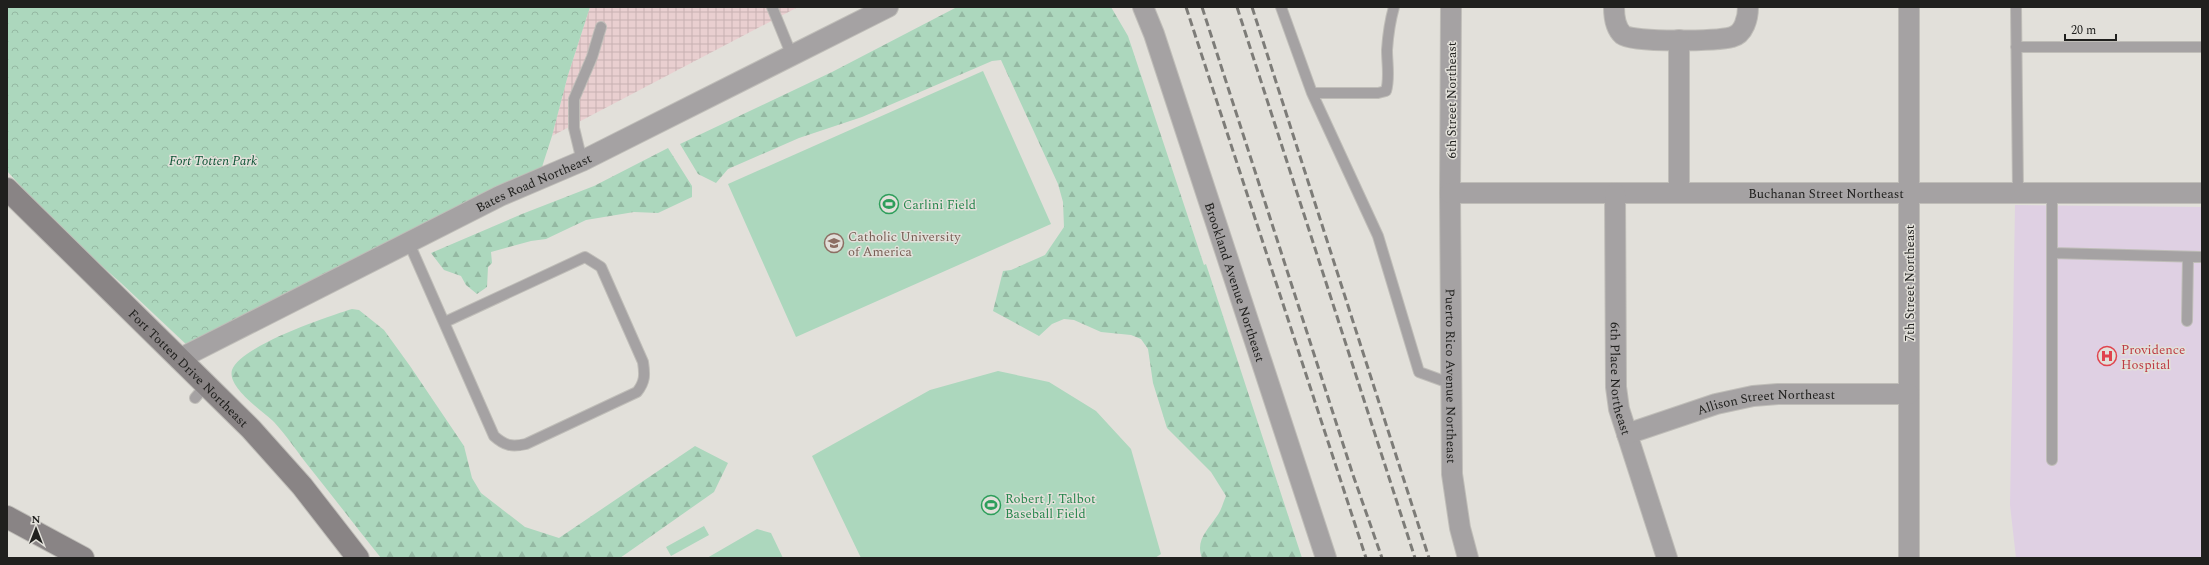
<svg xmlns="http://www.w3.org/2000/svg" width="2209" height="565" viewBox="0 0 2209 565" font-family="Spectral,serif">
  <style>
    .industrial { fill: url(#industrial-grid) }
    .medical { fill: #dfd0e3 }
    .forest { fill: url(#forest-firs) }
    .park { fill: url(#park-crowns) }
    .garden { fill: #acd7bd }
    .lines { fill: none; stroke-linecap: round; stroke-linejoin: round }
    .lane-casing { stroke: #bfbdb8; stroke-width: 12 }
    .street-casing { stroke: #bfbdb8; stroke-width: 22 }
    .secondary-casing { stroke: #bfbdb8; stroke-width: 24 }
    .lane { stroke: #a5a2a3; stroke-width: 10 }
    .street { stroke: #a5a2a3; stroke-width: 20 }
    .secondary { stroke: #898485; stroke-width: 22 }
    .rail { stroke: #7d7c78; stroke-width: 3; stroke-dasharray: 8 4; stroke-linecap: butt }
    .labels { text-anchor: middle; stroke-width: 3; stroke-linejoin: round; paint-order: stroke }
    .street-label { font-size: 13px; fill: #20201e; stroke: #e2e0da }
    .park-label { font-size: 13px; font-style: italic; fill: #0c5334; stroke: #e2e0da }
    .leisure-label { font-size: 13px; fill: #27864d; stroke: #e2e0da; text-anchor: start }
    .education-label { font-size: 13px; fill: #785e54; stroke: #e2e0da; text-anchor: start }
    .health-label { font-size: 13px; fill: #be3a42; stroke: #e2e0da; text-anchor: start }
  </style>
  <defs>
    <pattern id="industrial-grid" width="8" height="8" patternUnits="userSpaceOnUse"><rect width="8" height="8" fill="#e9cfd0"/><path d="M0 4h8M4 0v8" fill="none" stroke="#c8b1b2"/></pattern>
    <pattern id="forest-firs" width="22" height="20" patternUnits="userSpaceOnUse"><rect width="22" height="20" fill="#acd7bd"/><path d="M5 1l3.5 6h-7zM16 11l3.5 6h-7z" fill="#94b8a2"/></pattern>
    <pattern id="park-crowns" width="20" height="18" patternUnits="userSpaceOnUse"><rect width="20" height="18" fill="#acd7bd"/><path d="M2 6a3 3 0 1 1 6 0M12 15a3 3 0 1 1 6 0" fill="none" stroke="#94b8a2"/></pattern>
  </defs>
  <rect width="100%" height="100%" fill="#e2e0da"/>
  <path class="industrial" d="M590,7H798L552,136L568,75Z"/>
  <path class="medical" d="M2015,205L2202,207V558H2016L2010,505Z"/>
  <path class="forest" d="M957,7H1111L1128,36L1204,265L1206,264L1302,558H1202C1195,540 1208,530 1217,516C1221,511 1223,503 1226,496L1211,472L1167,428L1153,383L1148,349L1141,339L1131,335L1101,332L1074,320L1064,319L1052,324L1039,336L993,311L1003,271L1011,270L1045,255L1064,227L1063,202L1058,184L1001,60L992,61L862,117L799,138L728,169L716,183L698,174L680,144L832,72Z
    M668,148L692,186V197L658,213L634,212L586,220L546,239L531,241L491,252L492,263L488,267L487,287L477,294L466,285L461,276L444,270L431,253L522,214L594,186Z
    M352,309L359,310L384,330L410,366L464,446L472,478L481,493L525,527L559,538L695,446L728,463L714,492L620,558H381C357,528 334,498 310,468C298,453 287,436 274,422C263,411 227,388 232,370C240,346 329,316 352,309Z"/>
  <path class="park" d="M7,7H590L568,75L552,136L542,167L461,211L189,347L121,283L56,225L7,171Z"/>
  <path class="garden" d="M983,71L1051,224L796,337L728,184Z
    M998,371L1049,382L1096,411L1131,449L1161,554L1155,558H861L812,456L930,390Z
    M704,526L709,535L671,556L666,547Z
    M757,529L771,533L783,558H707Z"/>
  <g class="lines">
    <defs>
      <path id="lane" d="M772,7L792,56
        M1281,7L1312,93L1378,236L1419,372L1452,384
        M2016,7L2018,192
        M2016,47H2202
        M1312,93H1378L1386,91C1390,78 1387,64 1387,50C1388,35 1390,21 1394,7
        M582,161L574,128V99L592,57L601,27
        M2052,192V460
        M409,243L494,436C505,446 512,447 526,444L637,392C645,382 645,375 643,362L601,267L585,257L445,322
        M2052,253L2202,257
        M2187,321L2188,257
        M195,398L206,385"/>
      <g id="street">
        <path id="s1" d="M1143,7L1154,34L1326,558"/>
        <path id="s2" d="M1451,7L1450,193L1452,474L1460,528L1468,558"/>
        <path d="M1614,7C1614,17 1615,28 1623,35C1633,43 1718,41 1732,37C1744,34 1748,18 1748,7"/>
        <path d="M1909,7V558"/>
        <path d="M1679,40V193"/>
        <path id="s3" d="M1450,193H2202"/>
        <path id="s4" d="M1615,193L1616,387L1619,409L1667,558"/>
        <path id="s5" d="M179,359L500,196L582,161L888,7"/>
        <path id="s6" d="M1627,434L1716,404L1753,396L1778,394H1909"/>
      </g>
      <g id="secondary">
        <path id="s7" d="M7,189L251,429L302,486L358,558"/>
        <path d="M7,517L83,558"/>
      </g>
    </defs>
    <use href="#lane" class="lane-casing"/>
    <use href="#street" class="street-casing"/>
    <use href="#secondary" class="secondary-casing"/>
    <use href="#lane" class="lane"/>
    <use href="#street" class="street"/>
    <use href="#secondary" class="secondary"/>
    <path class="rail" d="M1186,7L1366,558
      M1202,7L1353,475L1382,558
      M1237,7L1415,558
      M1252,7L1429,558"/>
  </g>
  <defs>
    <symbol id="stadium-ring" viewBox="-11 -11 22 22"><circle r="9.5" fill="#e2e0da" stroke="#2e9e5b" stroke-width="1.5"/><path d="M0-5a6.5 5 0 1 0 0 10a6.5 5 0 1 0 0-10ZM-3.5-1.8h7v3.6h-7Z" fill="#2e9e5b"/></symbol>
    <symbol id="university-ring" viewBox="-11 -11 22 22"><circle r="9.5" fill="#e2e0da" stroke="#8d6e63" stroke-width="1.5"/><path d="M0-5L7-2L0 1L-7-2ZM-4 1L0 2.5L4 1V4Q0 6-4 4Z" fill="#8d6e63"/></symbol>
    <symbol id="hospital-ring" viewBox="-11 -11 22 22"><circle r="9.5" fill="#e2e0da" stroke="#e0444e" stroke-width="1.5"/><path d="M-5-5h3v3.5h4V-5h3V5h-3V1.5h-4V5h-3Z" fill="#e0444e"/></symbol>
  </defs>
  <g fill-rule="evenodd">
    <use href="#stadium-ring" x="878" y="193" width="22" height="22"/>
    <use href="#university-ring" x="823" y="232" width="22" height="22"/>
    <use href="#hospital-ring" x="2096" y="345" width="22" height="22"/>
    <use href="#stadium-ring" x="980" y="494" width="22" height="22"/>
  </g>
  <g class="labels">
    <g class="street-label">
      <text transform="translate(1451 100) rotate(-90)" y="5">6th Street Northeast</text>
      <text dy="5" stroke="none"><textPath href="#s5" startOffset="396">Bates Road Northeast</textPath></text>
      <text dy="5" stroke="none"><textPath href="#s3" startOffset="376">Buchanan Street Northeast</textPath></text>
      <text dy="5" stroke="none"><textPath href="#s1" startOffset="290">Brookland Avenue Northeast</textPath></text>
      <text transform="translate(1909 283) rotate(-90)" y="5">7th Street Northeast</text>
      <text dy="5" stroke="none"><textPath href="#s7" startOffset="255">Fort Totten Drive Northeast</textPath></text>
      <text dy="5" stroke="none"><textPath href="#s2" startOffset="369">Puerto Rico Avenue Northeast</textPath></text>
      <text dy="5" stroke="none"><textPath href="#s4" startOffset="186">6th Place Northeast</textPath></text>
      <text dy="5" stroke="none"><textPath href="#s6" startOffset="144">Allison Street Northeast</textPath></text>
    </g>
    <g class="park-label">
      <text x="213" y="165">Fort Totten Park</text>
    </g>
    <g class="leisure-label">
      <text x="903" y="209">Carlini Field</text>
      <text x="1005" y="503">Robert J. Talbot<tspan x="1005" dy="15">Baseball Field</tspan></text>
    </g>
    <g class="education-label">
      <text x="848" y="241">Catholic University<tspan x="848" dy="15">of America</tspan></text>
    </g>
    <g class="health-label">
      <text x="2121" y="354">Providence<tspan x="2121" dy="15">Hospital</tspan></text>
    </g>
  </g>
  <rect width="2209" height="565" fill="none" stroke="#20201e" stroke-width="16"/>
  <g transform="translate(36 529)" stroke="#e2e0da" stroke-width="3" paint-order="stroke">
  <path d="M0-3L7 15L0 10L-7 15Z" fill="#20201e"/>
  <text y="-6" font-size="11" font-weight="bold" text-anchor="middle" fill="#20201e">N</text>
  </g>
  <path d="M2065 34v6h51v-6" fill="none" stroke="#20201e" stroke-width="2"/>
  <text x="2071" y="34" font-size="12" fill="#20201e" stroke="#e2e0da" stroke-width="3" paint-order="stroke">20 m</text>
</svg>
